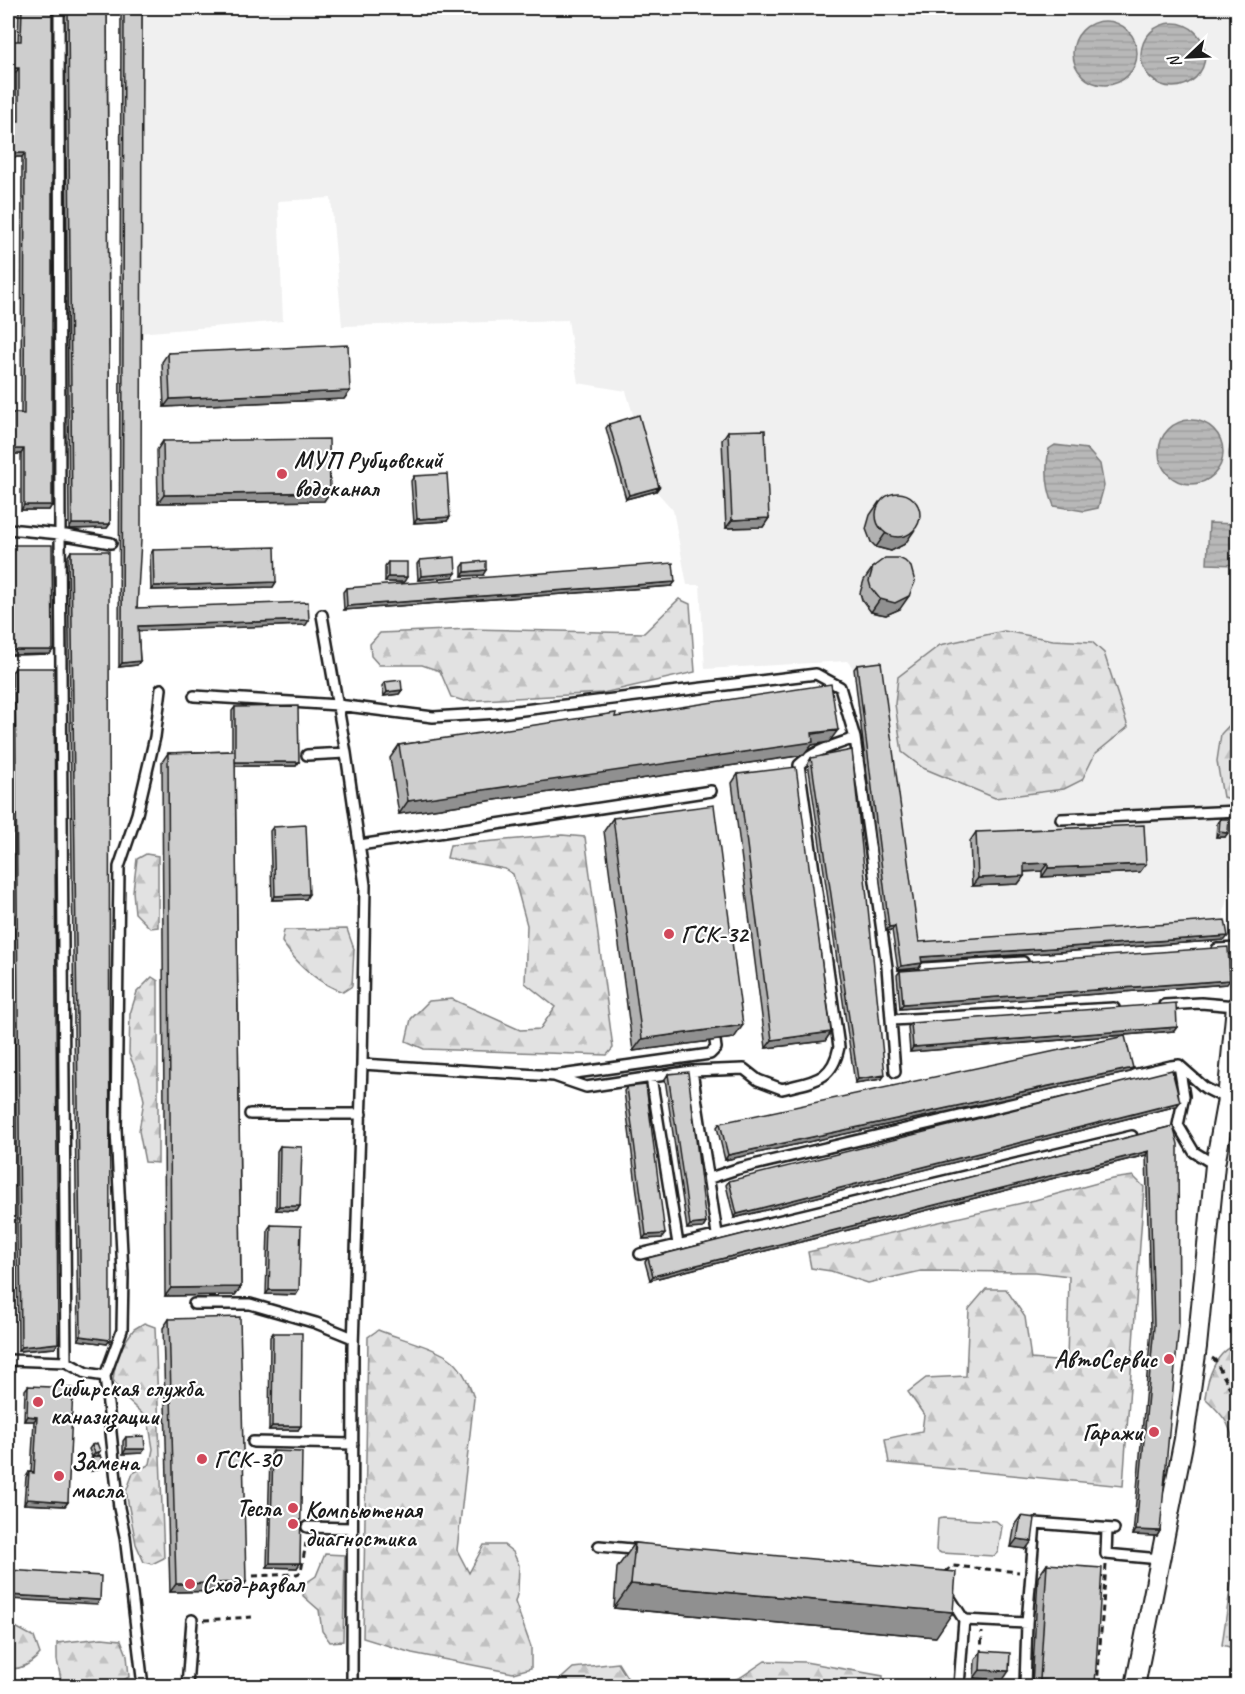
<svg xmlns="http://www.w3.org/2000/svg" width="1245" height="1694" viewBox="0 0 1245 1694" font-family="Caveat,sans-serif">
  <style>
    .built { fill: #f0f0f0 }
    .grass { fill: #e2e2e2; stroke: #7f7f7f; stroke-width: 1.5 }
    .forest { fill: url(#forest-firs); stroke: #7f7f7f; stroke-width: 1.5 }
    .park { fill: url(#park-dots); stroke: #7f7f7f; stroke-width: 1.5 }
    .water { fill: url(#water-rules); stroke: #7a7a7a; stroke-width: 1.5 }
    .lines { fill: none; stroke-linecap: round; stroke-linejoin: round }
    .service-casing { stroke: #1c1c1c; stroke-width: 14 }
    .minor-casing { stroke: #1c1c1c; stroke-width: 22 }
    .path { stroke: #1c1c1c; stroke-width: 3; stroke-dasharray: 6 4.5; stroke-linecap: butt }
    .service { stroke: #fff; stroke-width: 9 }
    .minor { stroke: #fff; stroke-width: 18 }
    .wall { fill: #b1b1b1; stroke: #1c1c1c; stroke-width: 1.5 }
    .shaded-wall { fill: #909090; stroke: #1c1c1c; stroke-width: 1.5 }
    .building { fill: #cecece; stroke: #1c1c1c; stroke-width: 1.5 }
    .poi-dot { fill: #d1495b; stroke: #fff; stroke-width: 2 }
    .labels { text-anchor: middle; stroke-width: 4.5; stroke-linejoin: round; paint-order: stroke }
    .poi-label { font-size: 24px; font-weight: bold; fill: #1c1c1c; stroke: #fff; text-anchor: start }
  </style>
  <defs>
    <pattern id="forest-firs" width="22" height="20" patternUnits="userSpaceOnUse" patternTransform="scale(1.5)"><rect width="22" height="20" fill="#e2e2e2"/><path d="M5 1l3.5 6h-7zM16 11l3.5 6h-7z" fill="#c1c1c1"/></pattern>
    <pattern id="park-dots" width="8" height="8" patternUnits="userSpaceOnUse" patternTransform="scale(1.5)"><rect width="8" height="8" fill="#e2e2e2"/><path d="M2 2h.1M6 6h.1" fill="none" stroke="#c1c1c1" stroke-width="1.8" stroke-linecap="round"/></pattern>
    <pattern id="water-rules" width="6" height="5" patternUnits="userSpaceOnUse" patternTransform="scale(1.5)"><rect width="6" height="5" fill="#b8b8b8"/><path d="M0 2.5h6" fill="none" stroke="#9e9e9e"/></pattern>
  </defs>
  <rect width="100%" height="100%" fill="#fff"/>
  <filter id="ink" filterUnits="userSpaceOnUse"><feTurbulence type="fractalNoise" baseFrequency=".0167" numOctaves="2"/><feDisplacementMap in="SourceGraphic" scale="12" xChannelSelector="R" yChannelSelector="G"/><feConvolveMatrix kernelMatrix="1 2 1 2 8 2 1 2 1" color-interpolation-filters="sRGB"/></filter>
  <g filter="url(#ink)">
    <path class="built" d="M139,8H1237L1238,792H1230V820L1237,821L1238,874L1231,875L1222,924L916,946L878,667L854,669L847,661L705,669L700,585H687L673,510L656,491L626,391L578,383L568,320L342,326L331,198L278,201L283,321L138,333Z"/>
    <path class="grass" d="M943,1518L996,1521L1002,1526L998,1552L994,1556L941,1553L936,1550L938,1519Z"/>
    <path class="forest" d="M679,599L690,604L695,672L603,693L464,701L451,697L440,671L422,665H379L371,656L370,644L380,633L470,629L644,633Z
      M1004,631L1053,640L1092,642L1104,653L1128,727L1095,754L1082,780L1064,789L995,798L923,768L902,752L895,704L898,677L940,645Z
      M1237,717V800L1223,797L1217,761L1221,734Z
      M562,835L585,837L613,1048L607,1055L424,1049L406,1041L411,1019L429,1001L452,999L520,1030L540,1029L555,1007L525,983L527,925L513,874L505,869L447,858L450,845Z
      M146,854L158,856V927L150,928L135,913L133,891L137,859Z
      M347,929L354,949L352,986L343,992C317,983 298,965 282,942L284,930Z
      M152,977L158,981V1163L145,1162L139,1131L144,1100L139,1078L129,1054L130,1014L137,992Z
      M1133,1176L1144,1187L1123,1486L889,1463L885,1439L922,1431L924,1415L908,1392L926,1378L966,1376L969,1309L986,1289H1006L1025,1317L1031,1359L1067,1362L1069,1276L1036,1272L921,1271L868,1283L831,1271L811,1268L808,1252L1035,1200L1112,1179Z
      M144,1323L155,1327L164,1558L152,1564L144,1562L136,1544L126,1492L133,1473L150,1464L153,1449L148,1419L124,1397L113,1380L117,1353L134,1329Z
      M378,1330C397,1338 439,1348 453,1361C464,1371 469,1384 474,1398L457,1550L469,1573L484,1545H504L513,1552L519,1565L518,1591L515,1602L531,1647V1668L513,1673L412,1653L363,1638L368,1337Z
      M1237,1345H1238L1237,1457L1236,1456C1231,1425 1228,1420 1205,1398C1207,1379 1216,1350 1237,1345Z
      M325,1554L345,1555L343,1641L330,1642L322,1631L319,1610L303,1596V1585L316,1576Z
      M8,1623L34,1637L40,1654C32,1663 20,1671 8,1668Z
      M102,1638L121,1640L127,1655L129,1677L117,1684L61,1680L57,1660V1643Z
      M765,1661L805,1662L883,1676V1686H719L741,1677Z
      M618,1663L631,1684L635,1686H553L573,1668Z"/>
    <path class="park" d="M1237,1542L1238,1649H1237L1222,1645Z"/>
    <path class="water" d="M1073 53a32 32 0 1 1 64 0a32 32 0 1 1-64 0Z
      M1141 55a32 32 0 1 1 64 0a32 32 0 1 1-64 0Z
      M1159 452a32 32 0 1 1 64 0a32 32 0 1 1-64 0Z
      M1237,434V477C1228,464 1225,447 1237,434Z
      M1055,445L1087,449L1100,464L1104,486L1098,508L1084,511L1054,506C1046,487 1045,469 1049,449Z
      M1209,523L1237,524V565L1207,564Z"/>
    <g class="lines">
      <defs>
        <path id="service" d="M59,8L60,534L66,1362
          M8,529L60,534L111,543
          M322,615L346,753L365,885L362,1064L353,1347L352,1686
          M194,696L338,705L433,717L499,713L816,674L840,687L855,738L887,967L895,1072
          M307,755L346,753
          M1061,819L1238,811
          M360,845L711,791
          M1217,949L1238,948
          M924,968L1023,962
          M1164,1005L1201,1003L1236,1006
          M892,1020L1114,1008
          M362,1064L554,1076L710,1054L716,1048L715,1041
          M1179,1065L1184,1096L1178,1125L1194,1152L1215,1165
          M692,1071L717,1234
          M554,1076L586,1087L692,1071L744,1069L758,1080L782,1089C812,1081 832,1082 839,1047L799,765C814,750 836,745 855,738
          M651,1077L678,1244
          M250,1114H361
          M710,1178L737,1169L1171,1066L1179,1065L1205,1088L1227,1099
          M640,1254L1132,1136
          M194,1304H250L316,1323L353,1338
          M8,1360L66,1362L86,1373L105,1376L119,1508L125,1536L143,1686
          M105,1376L122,1330L123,1274L116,1129L119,867L137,814L155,737L161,689
          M253,1442L353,1444
          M307,1527L352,1528
          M1107,1529L1106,1554L1160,1559
          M599,1546L643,1550
          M948,1595L964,1620L959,1686
          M964,1620L1027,1623
          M187,1686L192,1620
          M1025,1686L1027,1623L1035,1523L1114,1529"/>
        <path id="minor" d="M1135,1686L1184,1439L1197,1347L1215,1165L1227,1099L1236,1006L1238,1004"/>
      </defs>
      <use href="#service" class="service-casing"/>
      <use href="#minor" class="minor-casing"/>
      <path class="path" d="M1212,1358L1215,1360L1238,1403
        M945,1572L953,1566L1019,1572
        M253,1576L297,1574L301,1572L306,1543
        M1097,1576L1106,1577
        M204,1620L253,1617
        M981,1655L982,1632
        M977,1686L980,1677
        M1097,1686L1106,1565"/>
      <use href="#service" class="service"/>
      <use href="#minor" class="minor"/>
    </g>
    <path class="wall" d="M19,8H52V505L49,510H21V454H9V417L12,413H21L22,157H8V121H16V72L18,41Z
      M65,8H107L110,524L107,528L69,529Z
      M121,8H142L137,608L306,625L138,630L140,661L137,665L119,667Z
      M168,353L350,391L344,399L164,407L162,362Z
      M609,424L659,487L656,491L626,499L606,428Z
      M728,431L769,518L763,527L726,528L722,440Z
      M163,441L330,492L324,501L158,503L157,450Z
      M414,476L447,521L414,523L411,481Z
      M879,502L905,544L891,551L876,547L871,542L866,529L870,515Z
      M9,545L50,654L8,655V548Z
      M153,550L276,582L273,587L151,590L150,555Z
      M71,551L107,1344L78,1340L68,556Z
      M420,560L453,577L418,580L417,564Z
      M388,562L404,582H385V566Z
      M465,563L483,575L462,576V567Z
      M873,567L900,609L886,615L871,612L862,600L860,593L864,580Z
      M672,586L344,610L343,592L346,588Z
      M857,665L919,942L1225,940L922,962V963L919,968L898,970L892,930L886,931L854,669Z
      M15,668L58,1343L55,1348L18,1351L12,672Z
      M385,682L402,690L399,694L384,696L382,686Z
      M235,707L299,762L296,766H235L241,1287L235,1295L165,1296L162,762L168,753L232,751V711Z
      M615,717L829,742L811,745L804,755L399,814L390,758L399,745Z
      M811,758L882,1079L855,1083L808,763Z
      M738,774L831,1032L825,1041L766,1048L732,783Z
      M613,818L734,1038L633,1051L604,831Z
      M1220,819L1225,837H1216L1217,823Z
      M273,827L306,899L272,900L270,831Z
      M976,832L1140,872L1042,877V871L1024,872V876L1018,884L972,886L970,841Z
      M900,971L1227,984L900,1009L897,975Z
      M911,1023L1177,1027L1174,1031L910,1052L908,1027Z
      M1133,1068L1130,1072L725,1160L717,1127L720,1123Z
      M668,1074L706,1223L703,1228L687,1229L665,1079Z
      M627,1087L662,1238L643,1239L624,1091Z
      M1177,1106L734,1218L726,1185L729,1181Z
      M1173,1126L1160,1531L1157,1536L1133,1535L1151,1330L1146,1155L650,1280L645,1262L648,1258Z
      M280,1146L300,1206L297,1211L276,1210L277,1151Z
      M271,1225L299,1290L296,1295L266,1294L268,1229Z
      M169,1319L246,1582L240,1591L170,1592L163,1328Z
      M273,1333L298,1430H269L270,1337Z
      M28,1386L68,1502L65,1506L24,1504L26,1477L29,1472H31L34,1421H24L25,1390Z
      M126,1437L142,1453L123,1454V1441Z
      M92,1445L97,1456L92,1457L89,1449Z
      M273,1451L300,1563L297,1568L267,1567L270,1456Z
      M92,1458L100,1468L92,1471L89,1463Z
      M1021,1516L1026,1549L1011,1547L1015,1524Z
      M635,1543L936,1637L614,1608L617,1568Z
      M1047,1564L1093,1686H1032L1038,1577Z
      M981,1651L1003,1680L974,1678L975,1660Z"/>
    <path class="shaded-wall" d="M8,68H19L16,72H8Z
      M8,153H25L22,157H8Z
      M350,391L344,399L164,407L170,399Z
      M12,449H24L21,454H9Z
      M659,487L656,491L626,499L629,495Z
      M330,492L324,501L158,503L164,495Z
      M24,505H52L49,510H21Z
      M450,517L447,521L414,523L417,519Z
      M769,518L763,527L726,528L732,520Z
      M72,524H110L107,528L69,529Z
      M914,531L905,544L891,551L876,547L885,534Z
      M486,570L483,575L462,576L465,572Z
      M456,573L453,577L418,580L421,576Z
      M388,577H407L404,582H385Z
      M276,582L273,587L151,590L154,586Z
      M675,582L672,586L344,610L347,606Z
      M909,596L900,609L886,615L871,612L880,599Z
      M309,620L306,625L135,631L138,626Z
      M10,650H53L50,654L8,655Z
      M140,661L137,665L119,667L122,663Z
      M402,690L399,694L384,696L387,692Z
      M838,730L829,742L812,745L804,755L399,814L408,801Z
      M235,762H299L296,766H232Z
      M1219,832L1228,833L1225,837H1216Z
      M1048,863L1042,871L1018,872L1024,864Z
      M1146,864L1140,872L1042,877L1048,868Z
      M1024,876L1018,884L972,886L978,878Z
      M309,894L306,899L272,900L275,896Z
      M895,926L892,930L886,931L889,927Z
      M1228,936L1225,940L918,962L921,957Z
      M922,963L919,968L898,970L901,966Z
      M1230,980L1227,984L900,1009L903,1004Z
      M743,1025L734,1038L633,1051L642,1039Z
      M1177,1027L1174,1031L910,1052L913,1047Z
      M831,1032L825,1041L766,1048L772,1040Z
      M1133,1068L1130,1072L725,1160L728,1155Z
      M885,1075L882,1079L855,1083L858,1079Z
      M1180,1102L1177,1106L734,1218L737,1214Z
      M1149,1151L1146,1155L650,1280L653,1276Z
      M279,1206H300L297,1211L276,1210Z
      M706,1223L703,1228L687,1229L690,1225Z
      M665,1234L662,1238L643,1239L646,1235Z
      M241,1287L235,1295L165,1296L171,1288Z
      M269,1290H299L296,1295L266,1294Z
      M81,1336L110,1340L107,1344L78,1340Z
      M58,1343L55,1348L18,1351L21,1347Z
      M27,1416L37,1417L34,1421H24Z
      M272,1426H301L298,1430H269Z
      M126,1449H145L142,1453L123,1454Z
      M100,1451L97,1456L92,1457L95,1453Z
      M103,1464L100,1468L92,1471L95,1467Z
      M27,1499L68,1502L65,1506L24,1504Z
      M1136,1530L1160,1531L1157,1536L1133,1535Z
      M1017,1539L1032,1541L1026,1549L1011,1547Z
      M270,1563H300L297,1568L267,1567Z
      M246,1582L240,1591L170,1592L176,1584Z
      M631,1584L953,1612L936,1637L614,1608Z
      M8,1595L100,1600L97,1604L8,1599Z
      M980,1670L1009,1671L1003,1680L974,1678Z
      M1040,1680L1095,1684L1093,1686H1036Z"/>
    <path class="building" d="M22,8H52V505H24V449H12V413L24,414L25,153H8V121H19V68H8V41H21Z
      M68,8H107L110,524H72Z
      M124,8H142L141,540L137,608L308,602L309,620L138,626L140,661L122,663Z
      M348,345L350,391L170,399L168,353Z
      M639,415L659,487L629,495L609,424Z
      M765,430L769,518L732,520L728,431Z
      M329,439L330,492L164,495L163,441Z
      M447,474L450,517L417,519L414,476Z
      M876 515a22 22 0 1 1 44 0a22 22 0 1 1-44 0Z
      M9,545H52L53,650H10Z
      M275,547L276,582L154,586L153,550Z
      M71,551H109L110,1340L81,1336Z
      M455,557L456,573L421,576L420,560Z
      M885,558H899L905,561L911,567L915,582L909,596L895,603L880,599L871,588L869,581L873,567Z
      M486,561V570L465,572V563Z
      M388,562H407V577H388Z
      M673,563L675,582L347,606L346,588Z
      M881,662L919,942L1225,920L1228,936L921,957L922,963L901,966L895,926L889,927L857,665Z
      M15,668H54L58,1343L21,1347Z
      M401,680L402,690L387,692L385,682Z
      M831,684L838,730L812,733L813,742L408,801L399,745L616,713L615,717Z
      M298,706L299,762H235V707Z
      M852,750L885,1075L858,1079L811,758Z
      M235,751L241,1287L171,1288L168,753Z
      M796,767L831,1032L772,1040L738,774Z
      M714,805L743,1025L642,1039L613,818Z
      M1220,819H1229L1228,833L1219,832Z
      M306,825L309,894L275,896L273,827Z
      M1144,825L1146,864L1048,868V863L1024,864V876L978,878L976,832Z
      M1228,947L1230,980L903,1004L900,971Z
      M1176,1003L1177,1027L913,1047L911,1023Z
      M1125,1036L1133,1068L728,1155L720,1123Z
      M1172,1070L1180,1102L737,1214L729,1181Z
      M688,1072L706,1223L690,1225L668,1074Z
      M646,1085L665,1234L646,1235L627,1087Z
      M1173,1126L1178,1144L1179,1324L1160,1531L1136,1530L1154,1326L1149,1151L653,1276L648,1258Z
      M280,1146L302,1147L300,1206H279Z
      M271,1225L301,1226L299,1290H269Z
      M240,1317L246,1582L176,1584L169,1319Z
      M273,1333H302L301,1426H272Z
      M28,1386L73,1388L68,1502L27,1499L29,1472L34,1473L37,1417L27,1416Z
      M144,1436L145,1449H126V1437Z
      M97,1443L100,1451L95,1453L92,1445Z
      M273,1451L302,1452L300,1563H270Z
      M100,1455L103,1464L95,1467L92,1458Z
      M1021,1516L1035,1518L1032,1541L1017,1539Z
      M635,1543L956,1572L953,1612L631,1584Z
      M1047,1564L1102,1568L1095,1684L1040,1680Z
      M8,1570L101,1576L100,1600L8,1595Z
      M981,1651L1010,1653L1009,1671L980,1670Z"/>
  </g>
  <g class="poi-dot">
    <circle cx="282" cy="474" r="6"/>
    <circle cx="669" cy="934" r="6"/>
    <circle cx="1169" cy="1359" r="6"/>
    <circle cx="38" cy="1402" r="6"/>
    <circle cx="1154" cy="1432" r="6"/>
    <circle cx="202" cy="1459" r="6"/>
    <circle cx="59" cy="1476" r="6"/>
    <circle cx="293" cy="1508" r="6"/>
    <circle cx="293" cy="1524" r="6"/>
    <circle cx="190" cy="1584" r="6"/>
  </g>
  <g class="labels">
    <g class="poi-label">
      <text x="294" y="468">МУП Рубцовский<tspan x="294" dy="28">водоканал</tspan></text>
      <text x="681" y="942">ГСК-32</text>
      <text x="1157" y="1367" text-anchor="end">АвтоСервис</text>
      <text x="50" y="1396">Сибирская служба<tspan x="50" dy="28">каназизации</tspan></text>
      <text x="1142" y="1440" text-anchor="end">Гаражи</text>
      <text x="214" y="1467">ГСК-30</text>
      <text x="71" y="1470">Замена<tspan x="71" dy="28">масла</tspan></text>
      <text x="281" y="1516" text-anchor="end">Тесла</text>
      <text x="305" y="1518">Компьютеная<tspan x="305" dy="28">диагностика</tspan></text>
      <text x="202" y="1592">Сход-развал</text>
    </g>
  </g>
  <rect width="1245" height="1694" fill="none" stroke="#fff" stroke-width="30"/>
  <rect x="15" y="15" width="1215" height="1664" fill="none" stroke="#1c1c1c" stroke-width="2" filter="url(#ink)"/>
  <g transform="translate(1188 57) rotate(247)" stroke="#ffffff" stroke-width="4.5" paint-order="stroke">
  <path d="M0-4.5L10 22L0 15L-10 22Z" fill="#1c1c1c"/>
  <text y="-9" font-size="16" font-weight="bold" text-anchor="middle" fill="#1c1c1c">N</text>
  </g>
</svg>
